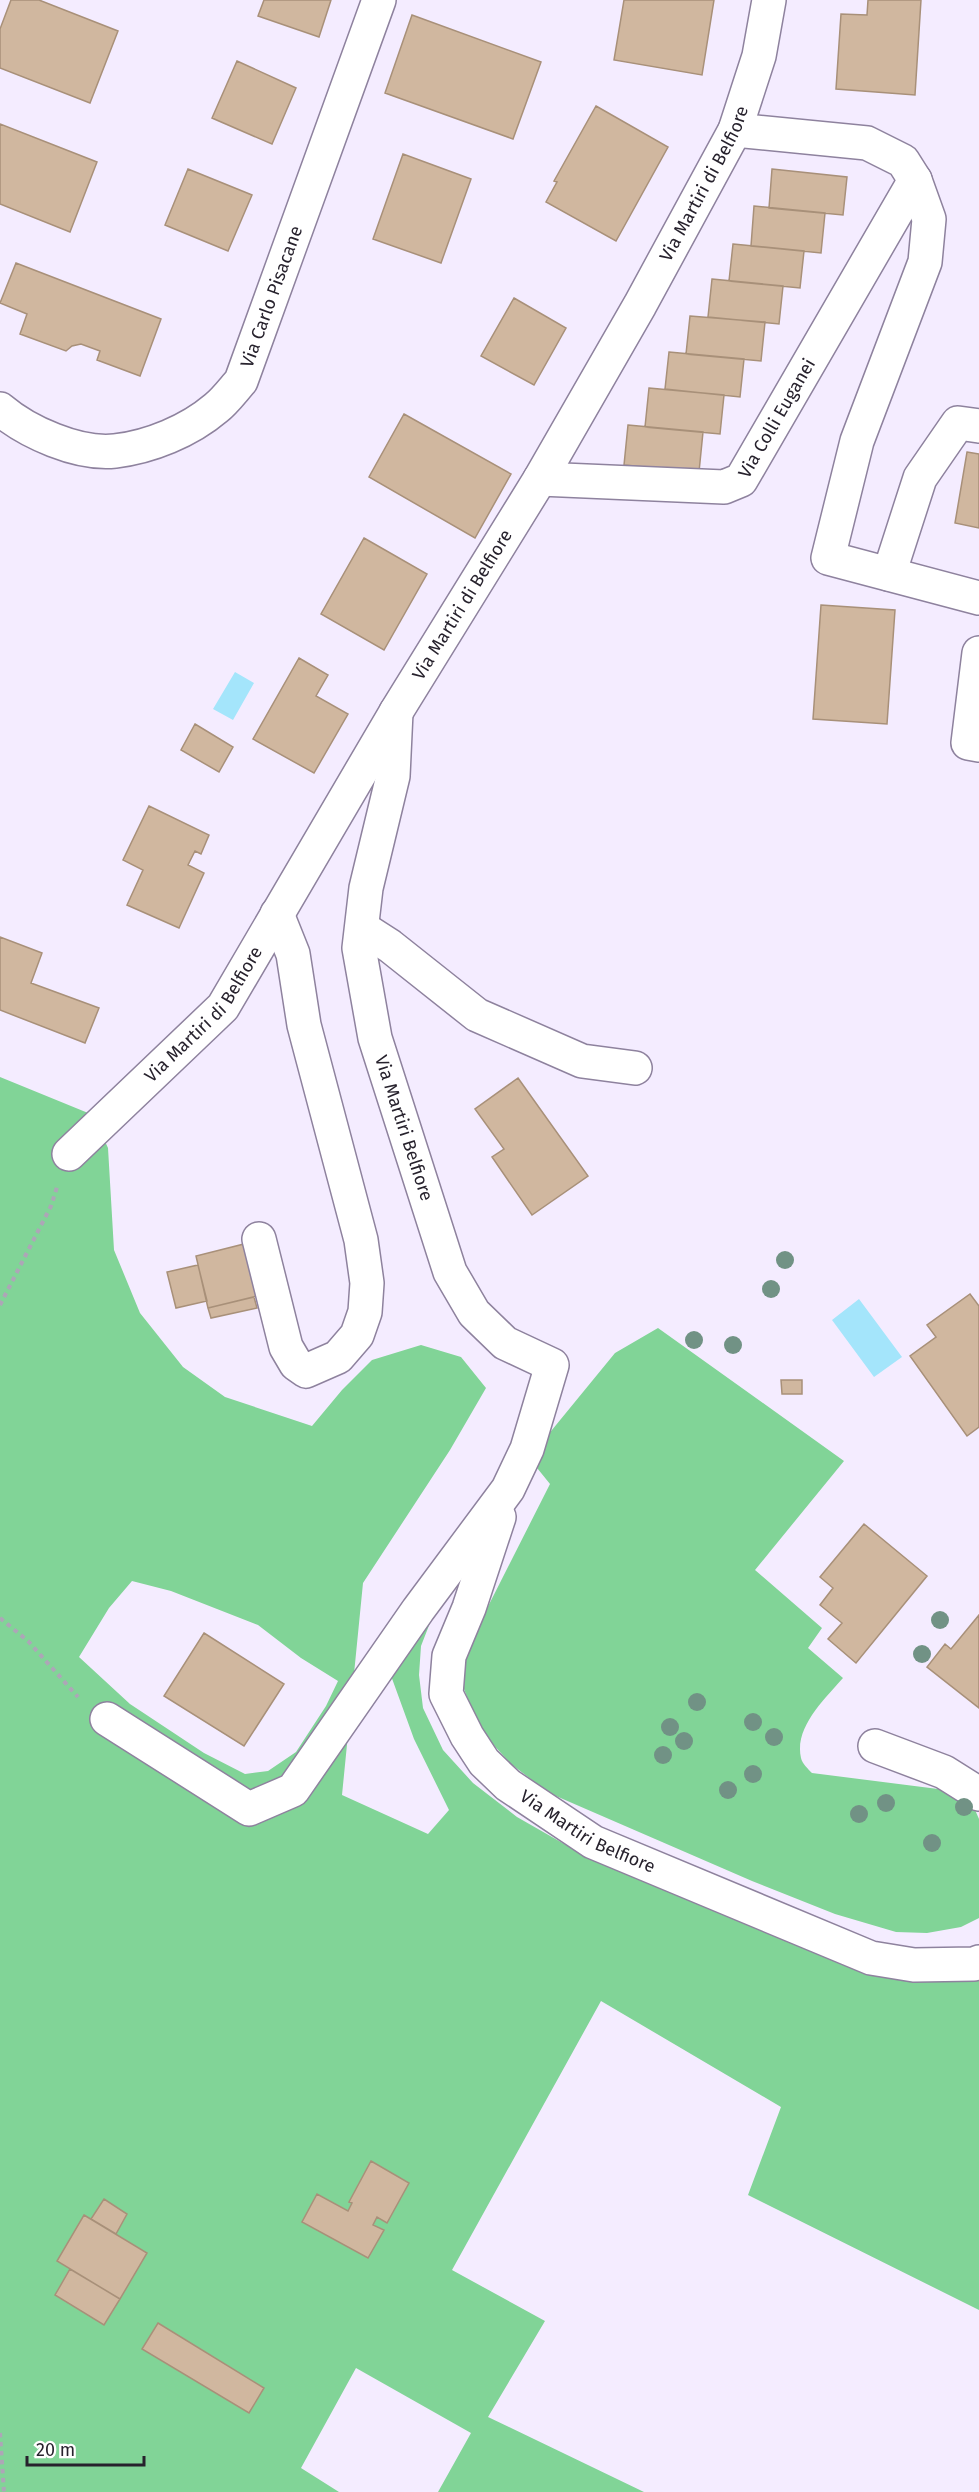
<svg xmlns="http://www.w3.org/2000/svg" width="979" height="2492" viewBox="0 0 979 2492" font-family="'Fira Sans',sans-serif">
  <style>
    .green { fill: #81d497; fill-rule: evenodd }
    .water { fill: #a4e5fb }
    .building { fill: #d0b79f; stroke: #a89079; stroke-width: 1.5 }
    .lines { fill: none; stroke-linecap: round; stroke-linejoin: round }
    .minor-casing { stroke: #8e829e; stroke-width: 36 }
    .path { stroke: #ada6b7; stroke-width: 4; stroke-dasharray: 4.5 4.5; stroke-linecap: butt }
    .minor { stroke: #fff; stroke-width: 33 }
    .tree { fill: #719285 }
    .labels { text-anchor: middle; stroke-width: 5; stroke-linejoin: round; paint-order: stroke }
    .street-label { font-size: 18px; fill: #27222d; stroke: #fff }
  </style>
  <rect width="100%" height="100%" fill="#f4ecff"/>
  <path class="green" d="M0,1077L93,1115L108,1148L114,1250L140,1313L183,1367L225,1397L312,1426L342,1390L372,1360L421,1345L461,1357L486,1388L450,1450L363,1583L342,1795L428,1834L449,1810L414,1739L390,1673L442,1592L421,1646L419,1675L423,1708L443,1750L473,1783L517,1817L573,1849L781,1935L979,1972V2310L748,2195L781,2107L601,2001L452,2270L545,2321L488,2417L644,2492H438L471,2433L356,2368L301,2468L339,2492H0ZM132,1581L171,1591L258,1625L301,1658L338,1681L326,1706L296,1752L268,1771L245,1774L204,1753L130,1704L79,1657L109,1608Z
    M658,1328L844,1461L755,1570L822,1628L808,1648L843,1678C825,1699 794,1727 801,1758C802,1763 808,1769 812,1773L946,1790L972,1803L979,1819V1918L961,1927L927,1933L896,1932L835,1914L752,1881L549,1793L511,1764L480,1730L462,1684L466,1650L550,1484L529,1458L615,1353Z"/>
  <path class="water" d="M235,672L254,683L233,720L213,709Z
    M859,1299L902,1357L874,1377L832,1320Z"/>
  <path class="building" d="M11,0H39L118,31L90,103L0,68V29Z
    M264,0H331L319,37L258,16Z
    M624,0H714L702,75L614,60Z
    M868,0H921L915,95L836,89L841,14L867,15Z
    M412,15L541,62L513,139L385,93Z
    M237,61L296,88L272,144L212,118Z
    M596,106L668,147L616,241L546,202L557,182L554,181Z
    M0,124L97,162L70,232L0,204Z
    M403,154L471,179L441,263L373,239Z
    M188,169L252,195L228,251L165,225Z
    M772,169L847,177L843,215L769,208Z
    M754,206L825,213L821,253L751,246Z
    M733,244L804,251L800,288L729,281Z
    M16,263L161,319L140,376L97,360L100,351L81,344L72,346L66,351L20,334L27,314L0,303Z
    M712,279L783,286L779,324L708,317Z
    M514,298L566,328L534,385L481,356Z
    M690,316L765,322L761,361L686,354Z
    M669,352L744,359L740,397L665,389Z
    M649,388L724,395L720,434L645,427Z
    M404,414L511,474L475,538L369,477Z
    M628,425L703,432L699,472L624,465Z
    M967,452L979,454V528L955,523Z
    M364,538L427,574L384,650L321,614Z
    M821,605L895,610L887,724L813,719Z
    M299,658L328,675L316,696L348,714L314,773L253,739Z
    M195,724L233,747L219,772L181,750Z
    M149,806L209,835L201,854L195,851L188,865L204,873L179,928L127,905L143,870L123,860Z
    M0,937L42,953L31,983L99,1008L85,1043L0,1010Z
    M518,1078L588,1176L532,1215L492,1157L504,1149L475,1109Z
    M244,1244L257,1296L208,1308L196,1256Z
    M198,1265L207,1301L176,1308L167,1272Z
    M970,1294L979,1306V1427L967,1436L910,1356L936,1337L927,1325Z
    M254,1297L257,1308L211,1318L208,1308Z
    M781,1380H802V1394H782Z
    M864,1524L927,1576L856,1663L828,1639L842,1623L820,1605L833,1588L820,1577Z
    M979,1615V1708L927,1667L945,1644L951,1649Z
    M204,1633L284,1684L244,1746L164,1696Z
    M371,2161L409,2183L387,2223L377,2217L373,2225L384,2230L368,2258L302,2222L317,2194L348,2211L352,2203L349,2202Z
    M104,2199L127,2214L116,2234L91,2219Z
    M84,2215L147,2253L120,2299L57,2261Z
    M70,2269L120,2299L104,2325L55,2295Z
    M158,2323L264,2388L249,2413L142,2349Z"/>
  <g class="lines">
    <defs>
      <g id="minor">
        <path d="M735,130L867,143L903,161L915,180L929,219L925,262L857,441L828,558L979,598"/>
        <path id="s1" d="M0,409C27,432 78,455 115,451C150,447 189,431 216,408C225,401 233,390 241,381L379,0"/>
        <path id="s2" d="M540,479L724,487L741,480L915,180"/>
        <path d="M889,574L920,478L958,423L979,426"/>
        <path d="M979,653L968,743L979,745"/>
        <path d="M362,928L390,946L477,1015L582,1061L635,1068"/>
        <path id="s3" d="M69,1154L223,1007L396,712L540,479L640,305L735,130L759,56L769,0"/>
        <path d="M259,1239L286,1347L296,1364L306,1371L338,1357L357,1335L365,1312L367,1283L361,1240L304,1025L293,954L277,914"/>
        <path id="s4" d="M499,1517L469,1608L449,1656L446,1694L467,1736L484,1762L508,1785L593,1842L871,1958L914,1965L974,1964L979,1962"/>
        <path d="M107,1719L249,1809L293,1790L418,1610L508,1489L527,1449L552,1365L505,1343L474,1313L450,1272L375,1038L359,948L366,888L393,776L396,712"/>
        <path d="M875,1746L944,1772L979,1794"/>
      </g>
    </defs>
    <use href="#minor" class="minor-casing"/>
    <path class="path" d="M0,1305L51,1206L57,1187
      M0,1618L28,1641L78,1697
      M0,2433L4,2492"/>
    <use href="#minor" class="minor"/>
  </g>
  <g class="tree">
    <circle cx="785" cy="1260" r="9"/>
    <circle cx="771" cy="1289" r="9"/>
    <circle cx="694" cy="1340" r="9"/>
    <circle cx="733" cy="1345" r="9"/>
    <circle cx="940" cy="1620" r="9"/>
    <circle cx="922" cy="1654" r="9"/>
    <circle cx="697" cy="1702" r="9"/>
    <circle cx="753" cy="1722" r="9"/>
    <circle cx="670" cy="1727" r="9"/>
    <circle cx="774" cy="1737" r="9"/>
    <circle cx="684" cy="1741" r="9"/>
    <circle cx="663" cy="1755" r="9"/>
    <circle cx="753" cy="1774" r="9"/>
    <circle cx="728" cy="1790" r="9"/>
    <circle cx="886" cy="1803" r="9"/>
    <circle cx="964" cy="1807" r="9"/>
    <circle cx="859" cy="1814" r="9"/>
    <circle cx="932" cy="1843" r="9"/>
  </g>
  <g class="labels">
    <g class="street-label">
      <text dy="6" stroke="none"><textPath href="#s3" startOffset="1167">Via Martiri di Belfiore</textPath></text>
      <text dy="6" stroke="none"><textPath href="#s1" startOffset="363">Via Carlo Pisacane</textPath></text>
      <text dy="6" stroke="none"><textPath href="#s2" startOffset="274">Via Colli Euganei</textPath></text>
      <text dy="6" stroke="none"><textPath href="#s3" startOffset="681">Via Martiri di Belfiore</textPath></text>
      <text dy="6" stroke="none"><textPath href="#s3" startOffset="195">Via Martiri di Belfiore</textPath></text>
      <text transform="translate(404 1128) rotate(72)" y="6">Via Martiri Belfiore</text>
      <text dy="6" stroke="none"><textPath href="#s4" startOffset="390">Via Martiri Belfiore</textPath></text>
    </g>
  </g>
  <path d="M27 2456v9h117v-9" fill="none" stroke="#27222d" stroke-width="3"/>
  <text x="36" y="2456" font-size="18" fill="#27222d" stroke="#ffffff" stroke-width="4.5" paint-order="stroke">20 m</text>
</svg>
